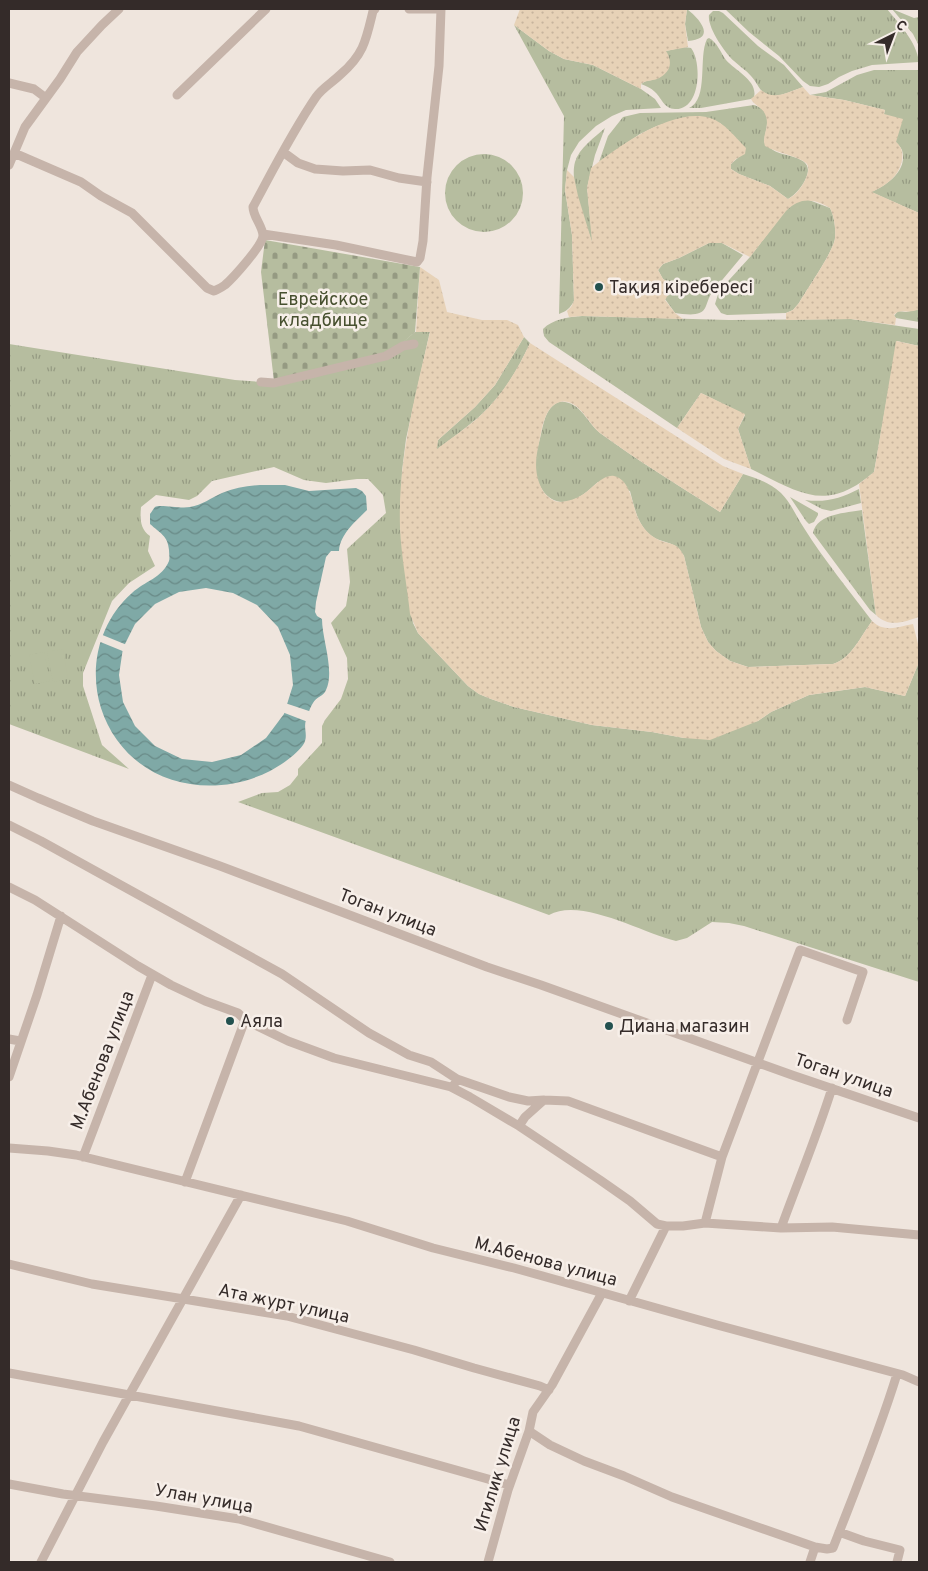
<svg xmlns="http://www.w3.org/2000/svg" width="928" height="1571" viewBox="0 0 928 1571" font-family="Overpass,sans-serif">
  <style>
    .grass { fill: url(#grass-tufts) }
    .sand { fill: url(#sand-dots) }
    .cemetery { fill: url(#cemetery-stones) }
    .pitch { fill: #b6bd9f }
    .water { fill: url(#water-waves); fill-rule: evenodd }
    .pier { fill: #efe5dd }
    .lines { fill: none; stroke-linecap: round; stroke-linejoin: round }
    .minor { stroke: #c6b4aa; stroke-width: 9 }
    .poi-dot { fill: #23514f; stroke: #f7efe9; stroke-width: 2 }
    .labels { text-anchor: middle; stroke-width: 5; stroke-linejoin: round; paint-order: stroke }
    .poi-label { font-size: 18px; fill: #342b29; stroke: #f7efe9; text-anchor: start }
    .park-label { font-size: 18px; fill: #47502f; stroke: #f7efe9 }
    .street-label { font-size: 18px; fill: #342b29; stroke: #f7efe9 }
  </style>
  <defs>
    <pattern id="grass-tufts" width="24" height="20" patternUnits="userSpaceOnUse" patternTransform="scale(1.25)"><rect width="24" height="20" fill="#b6bd9f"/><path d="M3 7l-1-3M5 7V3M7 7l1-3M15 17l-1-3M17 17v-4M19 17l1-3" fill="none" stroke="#959a82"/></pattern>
    <pattern id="sand-dots" width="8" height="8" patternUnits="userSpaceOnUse" patternTransform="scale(1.25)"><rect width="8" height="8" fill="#e7d2b7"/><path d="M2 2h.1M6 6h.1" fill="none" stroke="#c7b49d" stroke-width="1.8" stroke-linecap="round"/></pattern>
    <pattern id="cemetery-stones" width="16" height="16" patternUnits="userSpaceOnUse" patternTransform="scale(1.25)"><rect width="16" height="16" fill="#b6bd9f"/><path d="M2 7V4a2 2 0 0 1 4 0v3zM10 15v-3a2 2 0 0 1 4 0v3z" fill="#959a82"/></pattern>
    <pattern id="water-waves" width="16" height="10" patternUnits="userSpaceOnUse" patternTransform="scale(1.25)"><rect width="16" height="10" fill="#7fa9a6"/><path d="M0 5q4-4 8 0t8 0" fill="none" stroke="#698a87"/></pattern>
  </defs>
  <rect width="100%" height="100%" fill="#efe5dd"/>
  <path class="grass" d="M687,9C700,19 717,39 688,41L685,24Z
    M725,9H887C900,25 916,41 919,62L872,65L852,71L839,77L828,84L819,87L810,86L803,81L779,56L749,32Z
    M892,9L914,18L919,17V46L913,34Z
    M713,11H719L723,13L758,46L784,65L803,87C795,90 777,98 769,96C760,93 757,82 751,76C746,70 739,66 734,61C725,53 707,27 709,15Z
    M514,25L549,51L564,59L593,65L641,89L655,99L661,108L626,110L612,116L596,126L579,142L571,155L567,170L565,190L572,235L574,301C570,308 567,311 559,314L564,116Z
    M709,38C717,42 721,53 726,60C736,71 758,81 754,97L751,99L701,108H689C709,99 698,57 707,39Z
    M684,47L691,48C702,62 701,110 675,109C664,109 661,97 655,92C651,88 646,86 641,84L646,81L652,80L666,51Z
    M874,70H919V213L871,192C887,185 908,171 902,150C900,146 897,144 895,141C890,133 887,123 884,114L885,110L844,100L810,95L826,92L857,75Z
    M754,105C775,112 765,128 764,142C767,145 770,148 773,150C785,158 816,155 806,178C803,186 795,195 788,199L770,186L739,174L731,169V164L740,156L745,148L720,123L683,118L657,126L640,134L599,162L608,136L623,117L640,113L706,112Z
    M605,128L595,155L587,188L593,245C586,223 569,185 575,162C579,148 595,137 605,128Z
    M445 193a39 39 0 1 1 78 0a39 39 0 1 1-78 0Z
    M801,200H809L830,208C834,215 836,229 835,238C834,251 807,289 799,303L793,310L786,313L727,315L721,313L715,304L719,291L750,257L785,211L793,204Z
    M715,242L722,243L743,255L713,291C709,296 708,301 706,306C702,318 685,314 675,313L665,299L674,286L663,279L658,270L663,264L679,258L709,243Z
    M919,309V322L896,318L894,316L898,311L906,312Z
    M582,316L729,320L851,319L919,329V346L897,341L874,472C826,514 799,492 751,469L738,429L745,415L701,393L677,428L549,342L544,336L543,329C553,319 568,317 582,316Z
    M430,331L406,439L402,471L400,527L413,623L418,633L468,686L479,694L491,699L514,707L592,725L652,732L684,738L758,721L771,712L809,695L865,687L905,696L919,662V982L744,926L729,923L712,922L687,938L676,941C642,933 581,897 549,915L238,802L262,793L278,792L290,785L298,775V769L322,743V726L325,720L341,699L348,679L347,658L331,623L346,606L350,582L347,549L386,513L383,495L368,479H357L326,483L304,480L274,467L212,481L197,496L189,500L156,495L141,507C140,519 140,529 150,536L148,551L155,566L129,583L112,601L83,673V686L102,745L129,769L9,724V344L235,380L274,383L386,356L415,332Z
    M524,337L530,343C518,370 502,396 480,416C466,428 451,439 436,450L438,440L475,407L495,385Z
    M559,402C580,400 586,422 600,433C638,461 680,486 720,512L743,474C757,478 770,483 781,493C791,503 796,516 804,528C824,560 849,590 872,621C861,636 851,659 833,664L748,667L730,661L716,651L708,642L701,627L684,556C675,539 662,545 649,534C637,523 634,506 630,491L598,482C590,489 583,496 573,500C549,509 535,485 535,465C535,454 539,444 541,434C544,422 546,407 559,402Z
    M859,489L861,503L831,511L822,509L805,500C826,503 841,498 859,489Z
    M790,497L818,513V515L814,522L809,524L806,521Z
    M862,510V511L876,615L870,610L813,533C817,513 847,513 862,510Z"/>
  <path class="sand" d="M520,9H687L685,24L688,47L666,51C673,62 671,73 657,79C651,81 646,80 641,84V89L593,65L564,59L549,51L514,25Z
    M803,87L810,95L844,100L885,110L884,114L903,119L896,142C902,147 903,153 902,160C899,177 886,185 872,192L919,213V309C908,315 900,307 894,315L896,318L895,325L851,319L786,320V313L793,310L799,303C807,289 834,251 835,238C836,229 834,215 830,208C813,198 800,197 786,211L750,257L722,243H709L679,258L663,264L658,270L663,279L674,286L665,300L675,313L683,319L582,316L569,317L567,311L571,307L574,301L572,235L565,190L567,170L574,177L578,196L592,242L587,188L591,168C619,146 673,107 710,118C724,122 736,138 746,148L745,154L736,159L731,164V169L739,174L770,186L788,199C796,195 803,186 806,178C808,173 810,167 806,163C800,157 775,152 765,146C761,135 771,127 765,114C762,107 755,106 751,99L761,90C774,101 788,92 803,87Z
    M420,267L439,280L447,312L482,320H507L518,325L524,337L495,385L475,407L438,440L437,449C451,438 467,428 480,416C502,396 518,369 530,343L723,466L743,474L720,512C680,486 638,461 600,433C588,424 579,398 560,402C544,406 542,430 539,443C535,460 534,475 543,491C547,497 553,502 561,502C569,501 575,499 582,495C591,490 603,474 614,476C632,480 632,508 639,520C643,528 649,535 657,539C670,546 676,540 684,556L701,627L708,642L716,651L730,661L748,667L833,664C851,659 861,636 872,621C885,633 897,627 913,624L919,648V662L905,696L865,687L809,695L771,712L758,721L710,740L684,738L652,732L592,725L514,707L491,699L479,694L468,686L418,633L410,614C407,586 401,555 400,527C398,460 415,396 430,332H416Z
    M896,341L919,346V617C904,622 889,628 876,615L859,484L874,472L875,467Z
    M701,393L745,414L738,429L751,469L724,459L677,428Z"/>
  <path class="cemetery" d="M265,240L420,267L415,332L393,351L274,381L261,272Z"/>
  <path class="pitch" d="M63,649L68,679L53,682L47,652Z
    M44,652L50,681L35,684L29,655Z"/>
  <path class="water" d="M260,485H285L309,491L356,488L362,491L366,496L367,510C356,521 340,534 339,551H331L326,557L316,602L315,612L317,616L322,619C322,639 335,671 326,690C324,696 316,697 313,703C310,707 308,715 306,720C303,729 309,736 303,745C295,756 281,765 270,771C219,797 152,789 117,740C84,694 90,630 132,593C145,581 162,578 169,561C170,558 169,554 169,550C168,536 160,533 150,524V514C152,512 153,509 155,507C160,504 180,509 190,507C202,505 211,498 222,493C234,488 247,486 260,485ZM206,588L233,593L257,605L278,627L290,655L293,685L284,714L266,738L241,755L212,762L182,759L155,746L135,726L123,702L119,675L123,648L135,624L155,604L179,592Z"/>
  <path class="pier" d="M100,634L127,645L125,652L98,641Z
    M285,703L312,712L308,722L282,712Z"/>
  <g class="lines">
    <path class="minor" d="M409,9H441
      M9,83L34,89L46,98
      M177,95L266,9
      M283,152L298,163L315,169L343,171L370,170L399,178L427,182
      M14,153L81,182L101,196L132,213L207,288L214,291C218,289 221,288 225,285C233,278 262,246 263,236C263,226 253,217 253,207C273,170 292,132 316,97C322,88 333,82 341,74C364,54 366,40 373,11L375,9
      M9,165L25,127L60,79L77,52L102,25L119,9
      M263,234L336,245L417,262L420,258L423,241L427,177L439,66L441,9
      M261,382L274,383L386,356L403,346L414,344
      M9,785L38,798L93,821L220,866L487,967L541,985L792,1075L919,1118
      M9,825L41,841L282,974L369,1033L409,1055L431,1062L457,1079
      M9,887L35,900L138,966L171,985L205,1001L238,1013L245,1020L288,1041L334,1058L451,1087L470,1097L519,1126L600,1180L630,1201L657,1224L666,1226H683L705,1223L781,1228L832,1227L919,1235
      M9,1039L20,1041
      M9,1077L37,995L61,916
      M455,1083L457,1079L509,1097L528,1101L544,1100L568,1101L722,1157
      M519,1126L525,1117L544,1100
      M9,1148L48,1151L76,1155L347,1221L433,1248L514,1268L717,1325L903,1375L919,1382
      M83,1157L152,975
      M185,1182L245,1020
      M705,1223L722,1157L800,950L863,972L847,1020
      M781,1228C798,1181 817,1136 832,1088
      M9,1264L92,1284L287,1316L414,1350L474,1368L540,1386L549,1390
      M629,1301L666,1226
      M9,1373L299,1426L509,1485
      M529,1431L550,1445L584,1461L624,1476L672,1497L815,1547L827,1549L833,1548C855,1491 879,1433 897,1374
      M9,1484L63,1494L156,1506L239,1519L390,1562
      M839,1532L864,1541L900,1550L897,1562
      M41,1562L103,1442L241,1195
      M488,1562L508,1490L529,1431L533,1412L552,1385L602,1293
      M810,1562L815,1547"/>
  </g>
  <g class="poi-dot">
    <circle cx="599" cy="287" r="5"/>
    <circle cx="230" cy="1021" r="5"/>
    <circle cx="609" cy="1026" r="5"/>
  </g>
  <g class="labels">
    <g class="poi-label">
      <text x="609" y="293">Тақия кіребересі</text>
      <text x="240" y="1027">Аяла</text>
      <text x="619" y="1032">Диана магазин</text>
    </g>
    <g class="park-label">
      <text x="323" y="305">Еврейское<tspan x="323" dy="21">кладбище</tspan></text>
    </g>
    <g class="street-label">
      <text transform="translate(388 912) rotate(21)" y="6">Тоган улица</text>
      <text transform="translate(102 1060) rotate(-69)" y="6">М.Абенова улица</text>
      <text transform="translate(844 1075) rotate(19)" y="6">Тоган улица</text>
      <text transform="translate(546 1261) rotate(15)" y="6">М.Абенова улица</text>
      <text transform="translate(284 1303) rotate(12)" y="6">Ата журт улица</text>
      <text transform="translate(497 1474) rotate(-73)" y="6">Игилик улица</text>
      <text transform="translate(204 1498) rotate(10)" y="6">Улан улица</text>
    </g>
  </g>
  <rect width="928" height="1571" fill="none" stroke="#342b29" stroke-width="20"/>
  <g transform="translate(893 35) rotate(42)" stroke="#f7efe9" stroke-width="4" paint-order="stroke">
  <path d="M0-4L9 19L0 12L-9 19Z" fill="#342b29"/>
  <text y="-8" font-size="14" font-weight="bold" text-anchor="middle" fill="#342b29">С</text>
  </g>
</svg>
